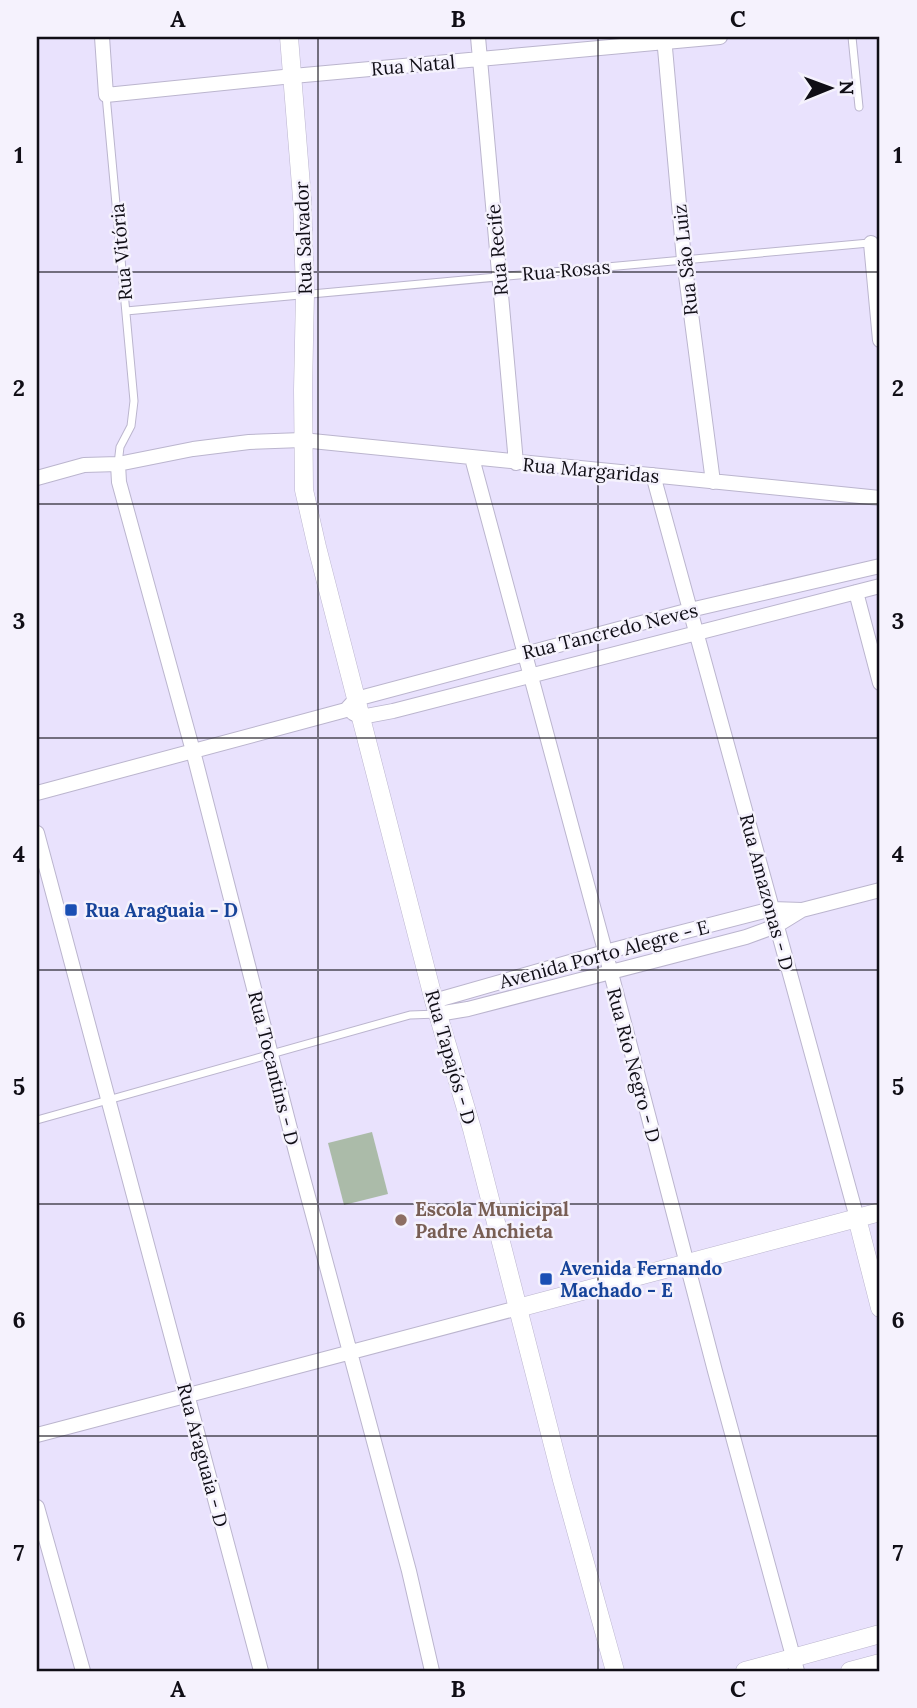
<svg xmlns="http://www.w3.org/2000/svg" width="917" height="1708" viewBox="0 0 917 1708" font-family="Lora,serif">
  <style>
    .pitch { fill: #abbba9 }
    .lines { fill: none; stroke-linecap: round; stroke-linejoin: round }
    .service-casing { stroke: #bbb5ce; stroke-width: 9 }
    .minor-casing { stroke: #bbb5ce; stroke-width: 16 }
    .tertiary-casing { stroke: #bbb5ce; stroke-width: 19 }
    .service { stroke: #fff; stroke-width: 7 }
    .minor { stroke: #fff; stroke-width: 14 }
    .tertiary { stroke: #fff; stroke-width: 18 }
    .grid { fill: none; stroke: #100e16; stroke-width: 2; stroke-opacity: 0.55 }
    .transit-dot { fill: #1a4fb4; stroke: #f5f2fd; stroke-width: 2.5 }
    .education-dot { fill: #8d6e63; stroke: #f5f2fd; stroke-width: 2.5 }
    .labels { text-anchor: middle; stroke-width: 5; stroke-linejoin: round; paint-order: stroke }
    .street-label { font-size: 19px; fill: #100e16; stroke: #f5f2fd }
    .transit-label { font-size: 19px; font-weight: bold; fill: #164399; stroke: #f5f2fd; text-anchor: start }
    .education-label { font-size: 19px; font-weight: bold; fill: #785e54; stroke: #f5f2fd; text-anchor: start }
    .neatline { fill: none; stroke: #100e16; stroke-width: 2.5 }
    .grid-label { font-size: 23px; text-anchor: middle; font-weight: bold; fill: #100e16 }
  </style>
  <rect width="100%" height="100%" fill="#e9e2fd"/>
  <path class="pitch" d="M372,1132L388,1194L344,1205L328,1143Z"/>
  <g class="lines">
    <defs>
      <path id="service" d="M852,37L859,107
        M106,95L134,401L131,426L120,447L118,464
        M126,311L880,242
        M37,1120L410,1015L438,1014"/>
      <path id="minor" d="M102,37L106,95L293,76L720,37
        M478,37L516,463
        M664,37L684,260L713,482
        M871,243L880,340
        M472,458L611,973L715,1371L797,1671
        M118,464L119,482L193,751L296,1152L409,1571L432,1671
        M653,475L857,1218
        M37,478L84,465L118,464L193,449L249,442L302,440L880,498
        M856,592L880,683
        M353,713L361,717L393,711L880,586
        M37,793L346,710L356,699L690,610L880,566
        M37,833L261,1671
        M434,1001L605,952L772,909L802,910L880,890
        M438,1014L468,1009L746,937L776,926L802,910
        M37,1435C198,1394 357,1349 518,1308
        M37,1507L83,1671"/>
      <path id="tertiary" d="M289,37L302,198L305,293L303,390L304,490L317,547L434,1001L472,1129L562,1480L615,1671
        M857,1218L880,1308
        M518,1308L880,1212
        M745,1671L880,1634
        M850,1671L880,1663"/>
    </defs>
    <use href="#service" class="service-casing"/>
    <use href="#minor" class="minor-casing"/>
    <use href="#tertiary" class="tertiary-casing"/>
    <use href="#service" class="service"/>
    <use href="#minor" class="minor"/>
    <use href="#tertiary" class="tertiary"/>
  </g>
  <path class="grid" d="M318,37V1671M598,37V1671M37,272H880M37,504H880M37,738H880M37,970H880M37,1204H880M37,1436H880"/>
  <g class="transit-dot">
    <rect x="64" y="903" width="14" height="14" rx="3.5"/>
    <rect x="539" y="1272" width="14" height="14" rx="3.5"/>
  </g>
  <circle class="education-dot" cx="401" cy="1220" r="7"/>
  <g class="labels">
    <g class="street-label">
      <text transform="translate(413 65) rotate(-5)" y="7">Rua Natal</text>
      <text transform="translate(303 238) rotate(-92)" y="7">Rua Salvador</text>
      <text transform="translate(497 250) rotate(-95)" y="7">Rua Recife</text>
      <text transform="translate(121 252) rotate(-95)" y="7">Rua Vitória</text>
      <text transform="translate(685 260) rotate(-96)" y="7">Rua São Luiz</text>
      <text transform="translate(566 270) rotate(-5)" y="7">Rua Rosas</text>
      <text transform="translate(591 470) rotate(5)" y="7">Rua Margaridas</text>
      <text transform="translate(610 631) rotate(-14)" y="7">Rua Tancredo Neves</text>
      <text transform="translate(767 892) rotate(75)" y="7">Rua Amazonas - D</text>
      <text transform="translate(604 954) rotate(-15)" y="7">Avenida Porto Alegre - E</text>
      <text transform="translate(451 1057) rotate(74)" y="7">Rua Tapajós - D</text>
      <text transform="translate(634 1065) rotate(75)" y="7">Rua Rio Negro - D</text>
      <text transform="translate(274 1068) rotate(76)" y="7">Rua Tocantins - D</text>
      <text transform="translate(203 1455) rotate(75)" y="7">Rua Araguaia - D</text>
    </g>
    <g class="transit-label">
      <text x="85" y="917">Rua Araguaia - D</text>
      <text x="560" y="1275">Avenida Fernando<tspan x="560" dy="22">Machado - E</tspan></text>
    </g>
    <g class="education-label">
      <text x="415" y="1216">Escola Municipal<tspan x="415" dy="22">Padre Anchieta</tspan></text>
    </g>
  </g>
  <rect width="917" height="1708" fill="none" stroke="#f5f2fd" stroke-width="77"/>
  <g transform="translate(830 88) rotate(89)" stroke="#f5f2fd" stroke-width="5" paint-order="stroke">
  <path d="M0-5L12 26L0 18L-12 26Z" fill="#100e16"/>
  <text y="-10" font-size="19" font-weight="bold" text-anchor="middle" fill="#100e16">N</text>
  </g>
  <rect x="38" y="38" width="840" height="1632" class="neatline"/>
  <g class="grid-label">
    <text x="178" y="27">A</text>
    <text x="458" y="27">B</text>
    <text x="738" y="27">C</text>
    <text x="19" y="163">1</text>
    <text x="898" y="163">1</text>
    <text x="19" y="396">2</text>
    <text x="898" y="396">2</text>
    <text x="19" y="629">3</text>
    <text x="898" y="629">3</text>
    <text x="19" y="862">4</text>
    <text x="898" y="862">4</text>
    <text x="19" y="1095">5</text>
    <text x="898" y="1095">5</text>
    <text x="19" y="1328">6</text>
    <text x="898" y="1328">6</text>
    <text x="19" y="1561">7</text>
    <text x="898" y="1561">7</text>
    <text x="178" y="1697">A</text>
    <text x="458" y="1697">B</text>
    <text x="738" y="1697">C</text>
  </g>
</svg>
